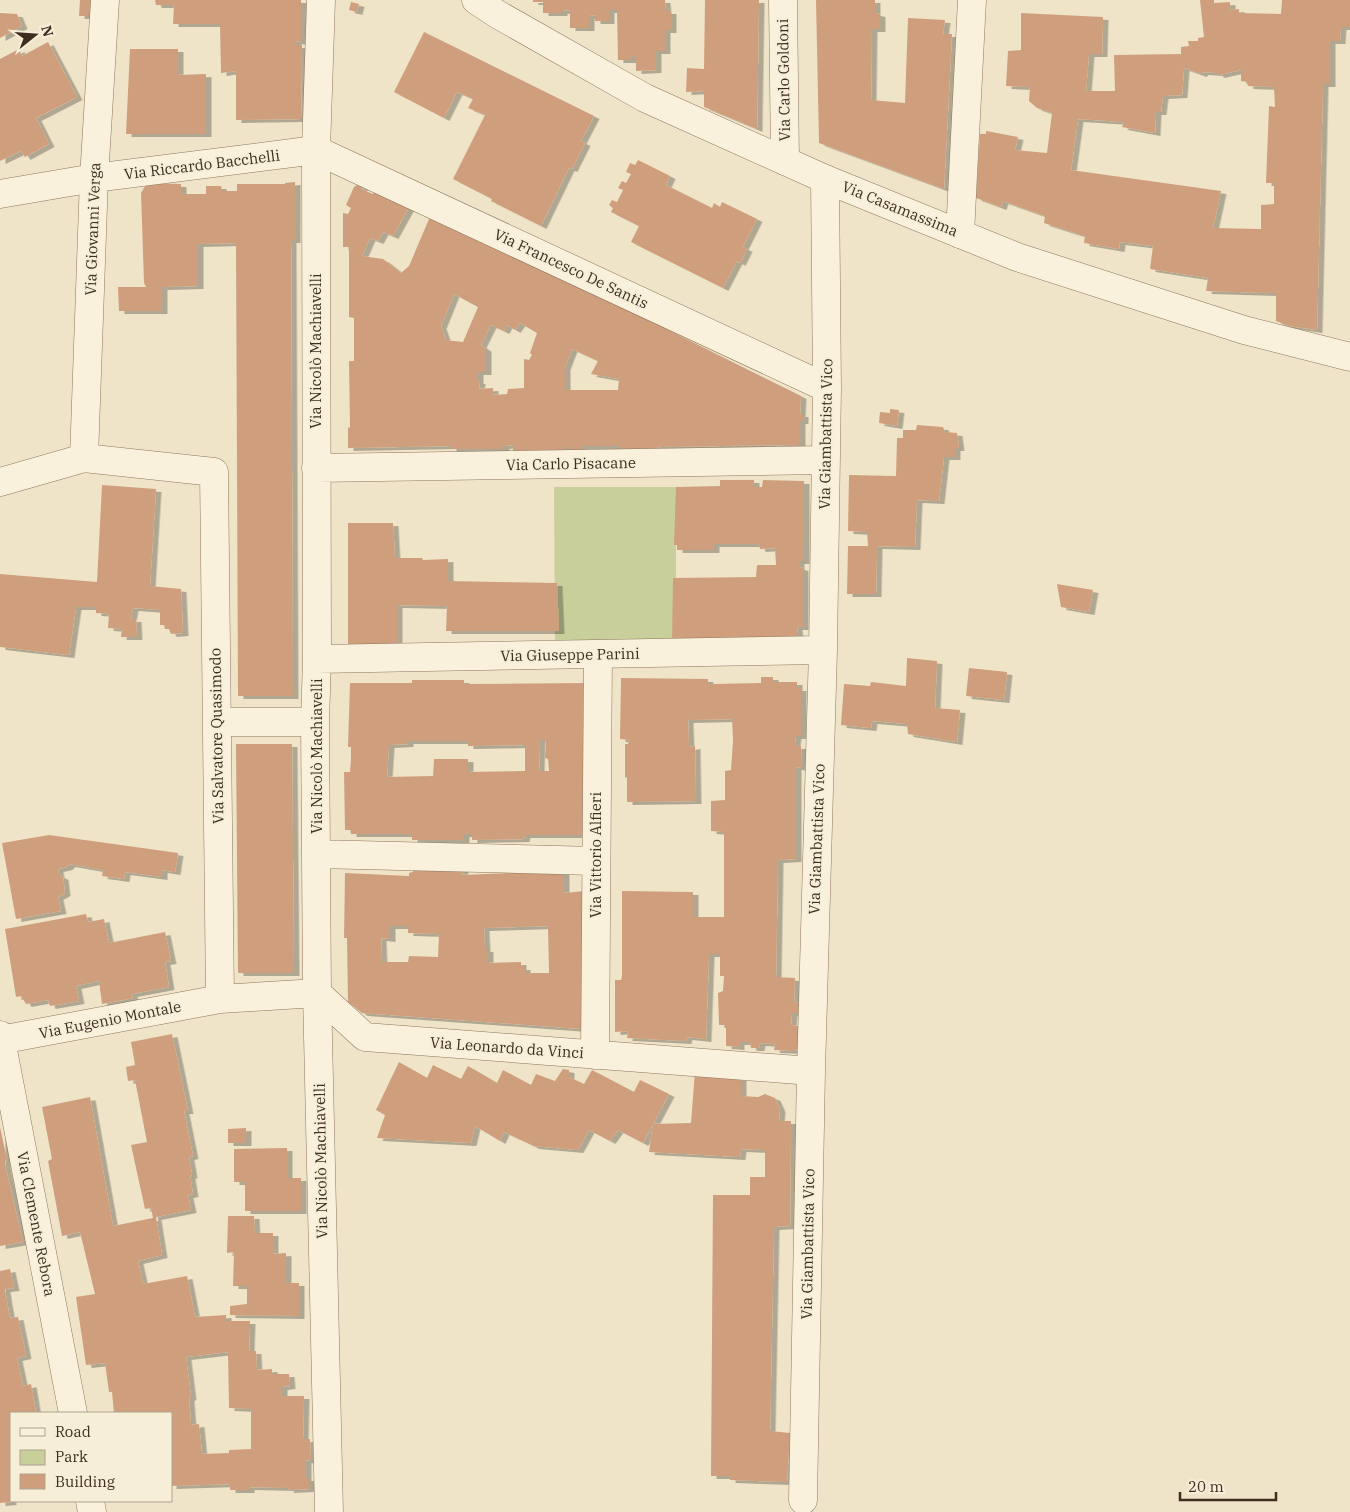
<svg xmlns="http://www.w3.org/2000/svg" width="1350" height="1512" viewBox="0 0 1350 1512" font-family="'IBM Plex Serif',serif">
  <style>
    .green { fill: #c9cf9b }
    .building { fill: #cf9f7d; fill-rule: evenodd; filter: url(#shadow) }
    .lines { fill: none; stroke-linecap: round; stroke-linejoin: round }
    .minor-casing { stroke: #8d765c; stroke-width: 29 }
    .tertiary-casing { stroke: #8d765c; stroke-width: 29 }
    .minor { stroke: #faf1dc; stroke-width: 28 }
    .tertiary { stroke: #faf1dc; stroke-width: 28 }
    .labels { text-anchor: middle; stroke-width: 4; stroke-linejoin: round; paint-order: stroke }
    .street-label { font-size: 15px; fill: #3d2e20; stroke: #f7eed8 }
  </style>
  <defs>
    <filter id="shadow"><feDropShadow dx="5.5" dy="3" stdDeviation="0" flood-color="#0004"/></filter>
  </defs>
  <rect width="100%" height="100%" fill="#f0e4c8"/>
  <path class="green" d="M554,487H676V653L555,655Z"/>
  <path class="building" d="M80,0H97L96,16H79Z
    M155,0H301V42L296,41V45H302L301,119L236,120V71L221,73L220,24H173L174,5H156Z
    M533,0H665L666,11H671V30H665V51H656V70L636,71V56H631V60H618L617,10H609V21H595V15L589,16V28H570V10L562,11V13H543V2H533Z
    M705,0H759L757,129L704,107V91L686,92L687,68L704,69Z
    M816,0H875V13L880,14V29H872L871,100L905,103L908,18L945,20L943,34H952L944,189L819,143Z
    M1200,0H1214V3L1230,2V10L1239,9V13L1281,14L1282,0H1350V27H1341L1340,41H1330V84H1323L1317,330L1289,326L1276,321V293L1206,291L1208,278L1150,269L1153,246L1120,242L1119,249L1084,243L1085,236L1044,223L1045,216L1003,201L1001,207L976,198L980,134H986V131L1018,137L1015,150L1047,153L1052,113L1037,108L1029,101L1030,87L1006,86L1008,51L1021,50V13L1103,17L1102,54H1089L1086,91H1115L1114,55L1181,54V47L1189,46L1188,41H1198V38L1204,37ZM1184,68L1201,74L1203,72L1217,73L1219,75L1241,70V81L1247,82L1248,86L1274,87L1275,107L1269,106L1266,183H1274V204L1261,205V229L1213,228L1221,191L1071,170L1078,119L1124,122L1122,127L1155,133L1156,112H1161L1163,96L1182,95Z
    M351,2L359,4L357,12L349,10Z
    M0,13L17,14L22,26L0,38Z
    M424,32L594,116L581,141L585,143L572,169L569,168L541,226L491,201L492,199L453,179L485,115L468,108L473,99L457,92L444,118L394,92Z
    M48,42L77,97L36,118L49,144L25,157L21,151L0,161V59L19,49L22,56Z
    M130,49H178V75L206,74V134H126Z
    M638,160L670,176L666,185L712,208L714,203L720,207L722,202L757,219L743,247L747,249L740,263L737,261L723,288L631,242L639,226L611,212L613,208L609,205L612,200L617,202L623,190L618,188L622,181L626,183L631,174L626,172L630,163L635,165Z
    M295,182V240H291L293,696H238L236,243L198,244V286L162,287V311H119L118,287H146L144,283L141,193L147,183L181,184V194H206V186H221L222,191H237V184H285V183Z
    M357,185L363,187L361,189L373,194L376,186L413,200L393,236L383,232L378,241L370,238L362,256L383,259L401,273L409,266L432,212L624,302L620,307L662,321L660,326L801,396L800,414H803V421H800V445H795V448H787V445L660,447L657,448V451L621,452L620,446H582V450H567V447H563V453H513V445L504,446V449H451V446L348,448V427L350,428L349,361H354V318L349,317V247H343V213L348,214L351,208L346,205L354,187ZM454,294L478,307L463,342L446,340L441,326ZM520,323L537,333L530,353L532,355L529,360L524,359V388L508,389L507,394L493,395V388L479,389L480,381H478V372H486V349L481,345L491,325L504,331L507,325L515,330ZM572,349L598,361L591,374L619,379L618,390H565V367Z
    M890,409L899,410L897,426L879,423L880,412L890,413Z
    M917,425L943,427L945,432L957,433L959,448H955V457H944L939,501L917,500L915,547L877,546L876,594H847L848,546H868L867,532L848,531L849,475L896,476L897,438H903V430H916Z
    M720,480H754V487H762L763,480L804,481V561H799V567L803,568V627H797L799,644L672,645L673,578L756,577L757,565H776L775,548L760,549L759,544H714V550H677V545H674L676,487L720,486Z
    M102,485L156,489L150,586L181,589L183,633L171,634L169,629H165L164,625H160V610L133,608L131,619H136L137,637H121L122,629L108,628L109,614L96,613V607H76L69,655L0,647V574L97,582Z
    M348,523H393L395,558H422L423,560L448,559V581L557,583L559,631H446L447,606L397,605V646H348Z
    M1057,584L1093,590L1089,612L1061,607Z
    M907,658L937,661L935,708L960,710L957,742L908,734L907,724L872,721L871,728L841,725L844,684L870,686L871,682L906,686Z
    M969,668L1007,672L1004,700L966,696Z
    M761,677H773V682H797V688H801V736H796L795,743V746H801L802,768L796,767V859L778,860L776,977L795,978L794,1002L799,1003V1013H792L791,1025L798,1026V1049L795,1051L774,1050L775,1044L760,1043L759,1048H751L750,1042H739V1047L726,1046V1025H719L718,993L723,991L724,976H720V954H709L706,1039L687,1037L686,1041L627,1038L628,1031L615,1032V980H621L622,976V891L693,892V917H724V832L711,831V801L725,800V771L731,770L733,741L732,719L688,720L689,747L695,746L696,801L627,802V777L625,778V744H628L629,740L620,739L621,678L708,679V684H712L761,683Z
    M412,680H464V684L587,683V835H525L524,839L472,840V834H464V840H412V834H351V830H345L344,772H350L351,759V747H348L350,683H412ZM540,740H546L545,758L548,759L549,771H539ZM408,741H468V746L525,745V771L468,772V759H434L433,776L387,777L389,745L408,744Z
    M236,744H292L294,973H238Z
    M49,835L178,853L175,872L162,870V877L125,872L124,879L102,876L103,870L70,864L67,867L58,869L59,875L63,877L65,893L58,897L61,911L16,919L2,843Z
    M413,869H463L462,875L564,871V893L585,891L582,1029L362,1013L348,1002L347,938H344L345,873L409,876V873L413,872ZM390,926H408V933L439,934L438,957L409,956L408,962H382L381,938L390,939ZM548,926L549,973H525V967H521V962L488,963V949H485L484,928Z
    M86,914L88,922L104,919L109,943L165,932L171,961L165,962L169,987L132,994L133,998L102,1004L99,981L76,986L79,1001L50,1006L48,1000L26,1004L21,996L16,997L5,929Z
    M172,1034L188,1111H184L193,1156L189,1157L192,1175L190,1176L193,1194L188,1195L191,1210L156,1217L162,1255L138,1261L143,1284L187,1276L195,1317L226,1315V1321H250L249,1351H256L257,1370L272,1369V1374H289L290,1386L282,1387V1396H304L303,1439H310L311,1461L306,1460V1478H309V1489L288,1490L289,1488L249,1487V1490H230V1484L171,1486V1413H114L112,1392H109L105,1363L86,1365L76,1297L95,1294L80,1232L62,1236L48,1161L52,1159L42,1107L90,1097L113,1226L153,1218L151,1208L145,1209L131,1145L147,1142L135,1080L128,1081L126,1067L135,1065L131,1042ZM228,1352L229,1408L251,1409V1449L229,1450V1453L202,1454L199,1424L191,1425L189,1398L191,1397L186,1357Z
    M399,1062L427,1078L433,1065L461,1079L468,1066L497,1083L503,1070L531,1085L536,1074L555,1081L563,1069L569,1070V1077L584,1084L592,1070L634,1092L640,1080L669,1094L643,1143L618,1130L610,1141L589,1130L578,1150L534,1146L504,1132L500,1141L475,1126L471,1143L377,1138L385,1115L376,1110Z
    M695,1071L741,1078V1096L758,1097L765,1094L775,1098L780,1109L779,1121H791L790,1226L774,1227L770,1431L790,1433L787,1482L730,1480V1476H711L713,1195H750V1177H765V1150L741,1149L740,1157L649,1152L653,1124L691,1123Z
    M0,1127L7,1160L5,1161L6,1169L23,1242L0,1246Z
    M246,1128V1143H228V1129Z
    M287,1148V1178H301V1211H245V1182H234V1149Z
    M228,1216H254L255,1233H273V1254L286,1253V1283H299V1316L230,1315V1306L247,1304V1286H233L234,1252L227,1253Z
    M10,1269L14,1288L5,1289L7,1302L10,1318L18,1317L26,1356L17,1358L23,1386L31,1384L36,1413H11V1502L0,1503V1271Z"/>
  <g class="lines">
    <defs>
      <path id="minor" d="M321,0L316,150L317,659L315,722L317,993L329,1512
        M783,0L785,161
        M0,194L94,178L316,150L827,388
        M960,234L972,0
        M84,458L94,178L105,0
        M316,468L826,460
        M0,482L84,458L214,472L220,999
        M317,659L823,650
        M217,722H315
        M317,854L595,861
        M0,1035L73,1413
        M0,1040L220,999L317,993L365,1037L811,1071
        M595,1055L598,654
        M803,1500L811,1071L823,650L827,388L825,179
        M90,1501L92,1512"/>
      <path id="tertiary" d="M476,0L497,14L645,98L825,179L1017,257L1244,330L1350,357"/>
    </defs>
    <use href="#minor" class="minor-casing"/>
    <use href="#tertiary" class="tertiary-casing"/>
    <use href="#minor" class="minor"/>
    <use href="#tertiary" class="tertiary"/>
  </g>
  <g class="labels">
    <g class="street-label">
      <text transform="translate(784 80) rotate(-91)" y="5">Via Carlo Goldoni</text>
      <text transform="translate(202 165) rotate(-7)" y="5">Via Riccardo Bacchelli</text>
      <text transform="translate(900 209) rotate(22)" y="5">Via Casamassima</text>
      <text transform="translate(93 229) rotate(-88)" y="5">Via Giovanni Verga</text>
      <text transform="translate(571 269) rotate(25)" y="5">Via Francesco De Santis</text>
      <text transform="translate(316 351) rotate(-90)" y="5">Via Nicolò Machiavelli</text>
      <text transform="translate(826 434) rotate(-89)" y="5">Via Giambattista Vico</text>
      <text transform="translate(571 464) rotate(-1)" y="5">Via Carlo Pisacane</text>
      <text transform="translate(570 655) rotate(-1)" y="5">Via Giuseppe Parini</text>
      <text transform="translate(217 736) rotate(-91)" y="5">Via Salvatore Quasimodo</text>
      <text transform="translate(317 756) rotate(-90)" y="5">Via Nicolò Machiavelli</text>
      <text transform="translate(817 839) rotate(-88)" y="5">Via Giambattista Vico</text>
      <text transform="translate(596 855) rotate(-90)" y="5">Via Vittorio Alfieri</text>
      <text transform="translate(110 1020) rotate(-11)" y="5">Via Eugenio Montale</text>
      <text transform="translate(507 1048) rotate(4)" y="5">Via Leonardo da Vinci</text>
      <text transform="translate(321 1161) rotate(-91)" y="5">Via Nicolò Machiavelli</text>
      <text transform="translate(36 1224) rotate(79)" y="5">Via Clemente Rebora</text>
      <text transform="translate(808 1244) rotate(-89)" y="5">Via Giambattista Vico</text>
    </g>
  </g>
  <rect x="10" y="1412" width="162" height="90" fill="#f7eed8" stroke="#ada18e"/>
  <rect x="20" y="1428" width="25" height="8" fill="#faf1dc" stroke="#ada18e"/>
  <text x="55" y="1437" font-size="15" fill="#3d2e20">Road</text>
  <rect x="20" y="1450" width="25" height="15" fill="#c9cf9b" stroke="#ada18e"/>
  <text x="55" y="1462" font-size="15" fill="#3d2e20">Park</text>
  <rect x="20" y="1474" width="25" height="15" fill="#cf9f7d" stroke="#ada18e"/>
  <text x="55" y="1487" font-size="15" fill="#3d2e20">Building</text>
  <g transform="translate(35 35) rotate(73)" stroke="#f7eed8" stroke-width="4" paint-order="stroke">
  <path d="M0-4L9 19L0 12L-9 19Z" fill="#3d2e20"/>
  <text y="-8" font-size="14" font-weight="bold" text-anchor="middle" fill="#3d2e20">N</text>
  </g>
  <path d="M1180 1492v8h96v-8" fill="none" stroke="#3d2e20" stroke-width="2.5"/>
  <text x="1188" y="1492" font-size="15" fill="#3d2e20" stroke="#f7eed8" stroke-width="4" paint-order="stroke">20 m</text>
</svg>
